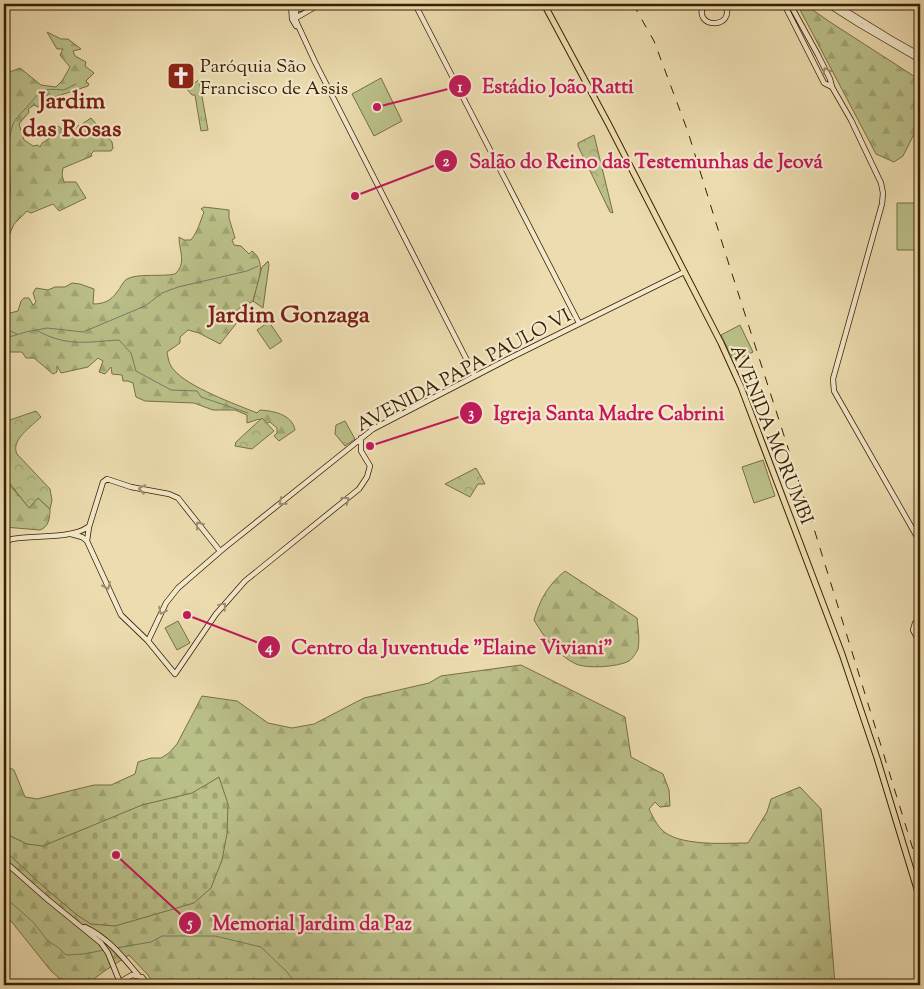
<svg xmlns="http://www.w3.org/2000/svg" width="924" height="989" viewBox="0 0 924 989" font-family="'Sorts Mill Goudy',serif">
  <style>
    .grass { fill: url(#grass-tufts); stroke: #786f44 }
    .forest { fill: url(#forest-firs); stroke: #786f44 }
    .cemetery { fill: url(#cemetery-stones); stroke: #786f44 }
    .park { fill: url(#park-crowns); stroke: #786f44 }
    .pitch { fill: #babf88; stroke: #786f44 }
    .lines { fill: none; stroke-linecap: round; stroke-linejoin: round }
    .stream { stroke: #727d68; stroke-width: 1 }
    .secondary-casing { stroke: #371f00; stroke-width: 6 }
    .primary-casing { stroke: #371f00; stroke-width: 7 }
    .secondary { stroke: #f3e8cb; stroke-width: 4.5 }
    .primary { stroke: #ecdcaf; stroke-width: 5 }
    .rail { stroke: #371f00; stroke-width: 1; stroke-dasharray: 9 9; stroke-linecap: butt }
    .oneway { stroke: #9e8e70 }
    .labels { text-anchor: middle; stroke-width: 4.5; stroke-linejoin: round; paint-order: stroke }
    .poi-label { font-size: 19px; fill: #371f00; stroke: #f3e8cb; text-anchor: start }
    .street-label { font-size: 19px; fill: #371f00; stroke: #f3e8cb }
    .district-label { font-size: 24px; font-weight: bold; fill: #7a1f14; stroke: #f3e8cb }
    .leader { fill: none; stroke: #c2185b; stroke-width: 2 }
    .callout-dot { fill: #c2185b; stroke: #f3e8cb; stroke-width: 2 }
    .mark-label { font-size: 15px; text-anchor: middle; font-weight: bold; fill: #fff }
    .callout-label { font-size: 20px; text-anchor: middle; font-weight: bold; fill: #c2185b; stroke: #f3e8cb; stroke-width: 4.5; stroke-linejoin: round; paint-order: stroke }
  </style>
  <defs>
    <pattern id="grass-tufts" width="24" height="20" patternUnits="userSpaceOnUse" patternTransform="scale(1.25)"><rect width="24" height="20" fill="#babf88"/><path d="M3 7l-1-3M5 7V3M7 7l1-3M15 17l-1-3M17 17v-4M19 17l1-3" fill="none" stroke="#a0a474"/></pattern>
    <pattern id="forest-firs" width="22" height="20" patternUnits="userSpaceOnUse" patternTransform="scale(1.25)"><rect width="22" height="20" fill="#babf88"/><path d="M5 1l3.5 6h-7zM16 11l3.5 6h-7z" fill="#a0a474"/></pattern>
    <pattern id="cemetery-stones" width="16" height="16" patternUnits="userSpaceOnUse" patternTransform="scale(1.25)"><rect width="16" height="16" fill="#babf88"/><path d="M2 7V4a2 2 0 0 1 4 0v3zM10 15v-3a2 2 0 0 1 4 0v3z" fill="#a0a474"/></pattern>
    <pattern id="park-crowns" width="20" height="18" patternUnits="userSpaceOnUse" patternTransform="scale(1.25)"><rect width="20" height="18" fill="#babf88"/><path d="M2 6a3 3 0 1 1 6 0M12 15a3 3 0 1 1 6 0" fill="none" stroke="#a0a474"/></pattern>
  </defs>
  <rect width="100%" height="100%" fill="#ecdcaf"/>
  <filter id="stains"><feTurbulence type="fractalNoise" baseFrequency=".004" numOctaves="4"/><feColorMatrix values="0 0 0 0 .2 0 0 0 0 .09 0 0 0 0 .02 0 0 0 .5 -.17"/></filter>
  <radialGradient id="worn" r=".72"><stop offset=".6" stop-color="#630" stop-opacity="0"/><stop offset="1" stop-color="#630" stop-opacity=".3"/></radialGradient>
  <path class="grass" d="M199,80L208,130L201,131L195,95H192L186,88Z"/>
  <path class="forest" d="M797,4H804L833,24L920,80V122L903,156L894,162L876,154Z
    M47,32L61,39H68L81,49L73,51L75,56L86,62L85,66L94,73L86,81L89,84L88,86L46,100L47,104L38,107L34,105L28,109L29,112L19,124L24,140L33,146L38,145L40,147L42,143L55,135V128L58,126L69,134L79,125L88,131L91,135H96V132L82,124L91,118L112,142L113,148L111,151H94L91,154L92,156L63,168L62,175L64,182H76L86,198L59,211L53,204L31,213L27,211L14,224L4,247V88L10,72L20,68L41,85L56,87L62,81L70,67L60,55L63,49H57Z
    M204,207L229,210V218L235,238L232,240L234,245L241,246L249,254L252,251C268,262 257,286 253,301L250,303L247,301L233,314L239,320L220,344L199,333L188,330L180,337V343L167,352C168,358 169,365 174,370C188,387 235,404 257,413L260,410C273,411 292,414 295,430L279,441L274,436L277,433V428L270,422L265,424L259,419L247,423V415L235,410H213L194,403L145,401L136,397L133,383L128,381H123L122,375L112,374L111,367L105,374L99,372L103,361L98,358L88,367L61,373L57,366V372L53,374L34,358H26L22,352H4V318L10,313L18,311L21,301L24,298H29L33,305L36,302L33,293L36,288L48,290L55,287H65L72,283L80,284L94,289L93,304C103,304 111,301 117,292C121,288 122,282 127,279C138,273 162,277 175,274C187,263 179,251 179,237L184,240H191C198,231 200,222 204,212L201,209Z
    M4,476L6,481L29,507L38,498L50,509C50,517 49,527 40,530L4,527Z
    M565,571L637,618C638,628 640,639 638,649C637,652 632,659 629,661C618,667 587,669 576,664C557,655 544,637 534,620C540,599 548,585 565,571Z
    M521,665L625,717L631,757L663,774L669,790L670,806L660,807L655,802L649,809C652,815 656,824 661,829C678,847 725,843 748,843L767,812L771,799L800,787L821,809L835,985H155L148,975L129,955L103,972L86,985H67L51,971L11,921H4V765L14,770L25,797L37,799L94,785H111L135,774L138,762L151,758H161L169,753L177,744L202,696L237,701L268,723L292,728L314,724L364,698L429,683L441,676Z"/>
  <path class="cemetery" d="M219,777L228,804L227,834L222,860L211,888L194,903L115,926L91,924L77,915L44,887L4,850V833L27,844L43,846L142,805L192,793Z"/>
  <path class="park" d="M594,135L613,213L610,212L578,146V143Z
    M268,261L269,265L263,308L253,301L262,267Z
    M36,411L41,417C32,426 10,440 17,454L50,489L52,500L50,509L38,498L29,508L4,476V422Z
    M262,418L274,431L252,449L235,446L236,442Z
    M345,421L355,439L345,446L335,434L336,425Z
    M476,468L485,484H478L470,497L445,484Z"/>
  <path class="pitch" d="M381,78L402,121L374,136L352,94Z
    M897,203H920V250H897Z
    M269,322L282,341L270,349L257,330Z
    M740,325L753,352L734,361L721,335Z
    M763,460L775,496L754,503L742,467Z
    M178,621L190,643L177,650L165,628Z"/>
  <g class="lines">
    <path class="stream" d="M4,221C7,213 10,203 10,195C11,172 5,146 13,124C16,118 23,111 28,106C44,87 41,89 64,90L76,84
      M4,328L17,334
      M36,330C66,347 86,342 119,340L131,353L136,371L171,390L197,391L201,397L248,413
      M4,340L9,337L26,332L47,328L83,332L145,306L162,293L178,287L247,271L258,266
      M4,516L7,515
      M4,900H8L33,922L48,941L59,948L66,955L84,954L104,950
      M116,948L151,942L162,936H215L261,947L287,972L297,985"/>
    <defs>
      <path id="secondary" d="M291,4L292,19L296,26
        M296,4V21L315,62L475,376
        M415,4L579,323
        M704,4C691,29 737,30 725,4
        M784,4L824,83L832,87
        M790,4L818,55L830,79L832,87L851,120L881,183L883,193L882,204L833,379L834,391L920,542
        M827,4L860,25L920,60
        M835,4L890,38L920,55
        M295,7L300,9L308,4
        M727,10L732,4
        M296,18L320,4
        M71,534L82,537L87,541
        M4,545L7,541L12,539C33,535 72,539 88,527
        M220,551L178,498L169,494L131,487L107,479L103,482L89,527L87,541L121,615L148,641L175,674L216,614L245,581L359,489L367,477L370,466L361,451V438
        M920,618L915,623L913,630L920,643
        M148,641L166,603L178,588L223,549L373,429L510,358L684,272
        M4,861L47,899L101,943L108,953L121,985
        M85,927C108,938 122,956 138,975
        M121,985L123,980L132,975L142,977L148,985"/>
      <path id="primary" d="M544,4L609,125L721,343L741,387L842,654L877,758L920,899"/>
    </defs>
    <use href="#secondary" class="secondary-casing"/>
    <use href="#primary" class="primary-casing"/>
    <use href="#secondary" class="secondary"/>
    <use href="#primary" class="primary"/>
    <path class="rail" d="M633,4L654,41L688,132L725,252L815,532L920,872"/>
  </g>
  <defs><path id="oneway-chevron" d="M-2-3.5L2.5 0L-2 3.5" fill="none" stroke-width="1.6" stroke-linecap="round" stroke-linejoin="round" transform="scale(1.25)"/></defs>
  <g class="oneway">
    <use href="#oneway-chevron" transform="translate(826 71) rotate(-116)"/>
    <use href="#oneway-chevron" transform="translate(142 489) rotate(-170)"/>
    <use href="#oneway-chevron" transform="translate(346 500) rotate(-38)"/>
    <use href="#oneway-chevron" transform="translate(282 502) rotate(141)"/>
    <use href="#oneway-chevron" transform="translate(199 525) rotate(-128)"/>
    <use href="#oneway-chevron" transform="translate(107 586) rotate(66)"/>
    <use href="#oneway-chevron" transform="translate(223 606) rotate(-49)"/>
    <use href="#oneway-chevron" transform="translate(162 611) rotate(116)"/>
  </g>
  <defs>
    <symbol id="church-square" viewBox="-11 -11 22 22"><rect x="-9" y="-9" width="18" height="18" rx="4" fill="#8f2418" stroke="#f3e8cb"/><path d="M-1.2-6h2.4v3.5h3.3v2.4h-3.3V6h-2.4V-.1h-3.3v-2.4h3.3Z" fill="#fff"/></symbol>
  </defs>
  <g fill-rule="evenodd">
    <use href="#church-square" x="165" y="60" width="32" height="32"/>
  </g>
  <g class="labels">
    <g class="poi-label">
      <text x="200" y="72">Paróquia São<tspan x="200" dy="22">Francisco de Assis</tspan></text>
    </g>
    <g class="street-label">
      <text transform="translate(463 369) rotate(-28)" y="7">AVENIDA PAPA PAULO VI</text>
      <text transform="translate(773 434) rotate(68)" y="7">AVENIDA MORUMBI</text>
    </g>
    <g class="district-label">
      <text x="72" y="108">Jardim<tspan x="72" dy="28">das Rosas</tspan></text>
      <text x="289" y="322">Jardim Gonzaga</text>
    </g>
  </g>
  <path class="leader" d="M377 107L460 86M355 196L446 161M370 446L471 413M187 615L269 647M116 855L190 923"/>
  <g class="callout-dot">
    <circle cx="377" cy="107" r="5"/>
    <circle cx="355" cy="196" r="5"/>
    <circle cx="370" cy="446" r="5"/>
    <circle cx="187" cy="615" r="5"/>
    <circle cx="116" cy="855" r="5"/>
    <circle cx="460" cy="86" r="12"/>
    <circle cx="446" cy="161" r="12"/>
    <circle cx="471" cy="413" r="12"/>
    <circle cx="269" cy="647" r="12"/>
    <circle cx="190" cy="923" r="12"/>
  </g>
  <g class="mark-label">
    <text x="460" y="92">1</text>
    <text x="446" y="166">2</text>
    <text x="471" y="418">3</text>
    <text x="269" y="652">4</text>
    <text x="190" y="928">5</text>
  </g>
  <g class="callout-label">
    <text x="558" y="93">Estádio João Ratti</text>
    <text x="646" y="168">Salão do Reino das Testemunhas de Jeová</text>
    <text x="609" y="420">Igreja Santa Madre Cabrini</text>
    <text x="452" y="654">Centro da Juventude "Elaine Viviani"</text>
    <text x="312" y="930">Memorial Jardim da Paz</text>
  </g>
  <rect width="924" height="989" fill="none" stroke="#ecdcaf" stroke-width="20"/>
  <rect x="5" y="5" width="914" height="979" fill="none" stroke="#371f00" stroke-width="2.5"/>
  <rect x="10" y="10" width="904" height="969" fill="none" stroke="#371f00"/>
  <rect width="100%" height="100%" filter="url(#stains)"/>
  <rect width="100%" height="100%" fill="url(#worn)"/>
</svg>
